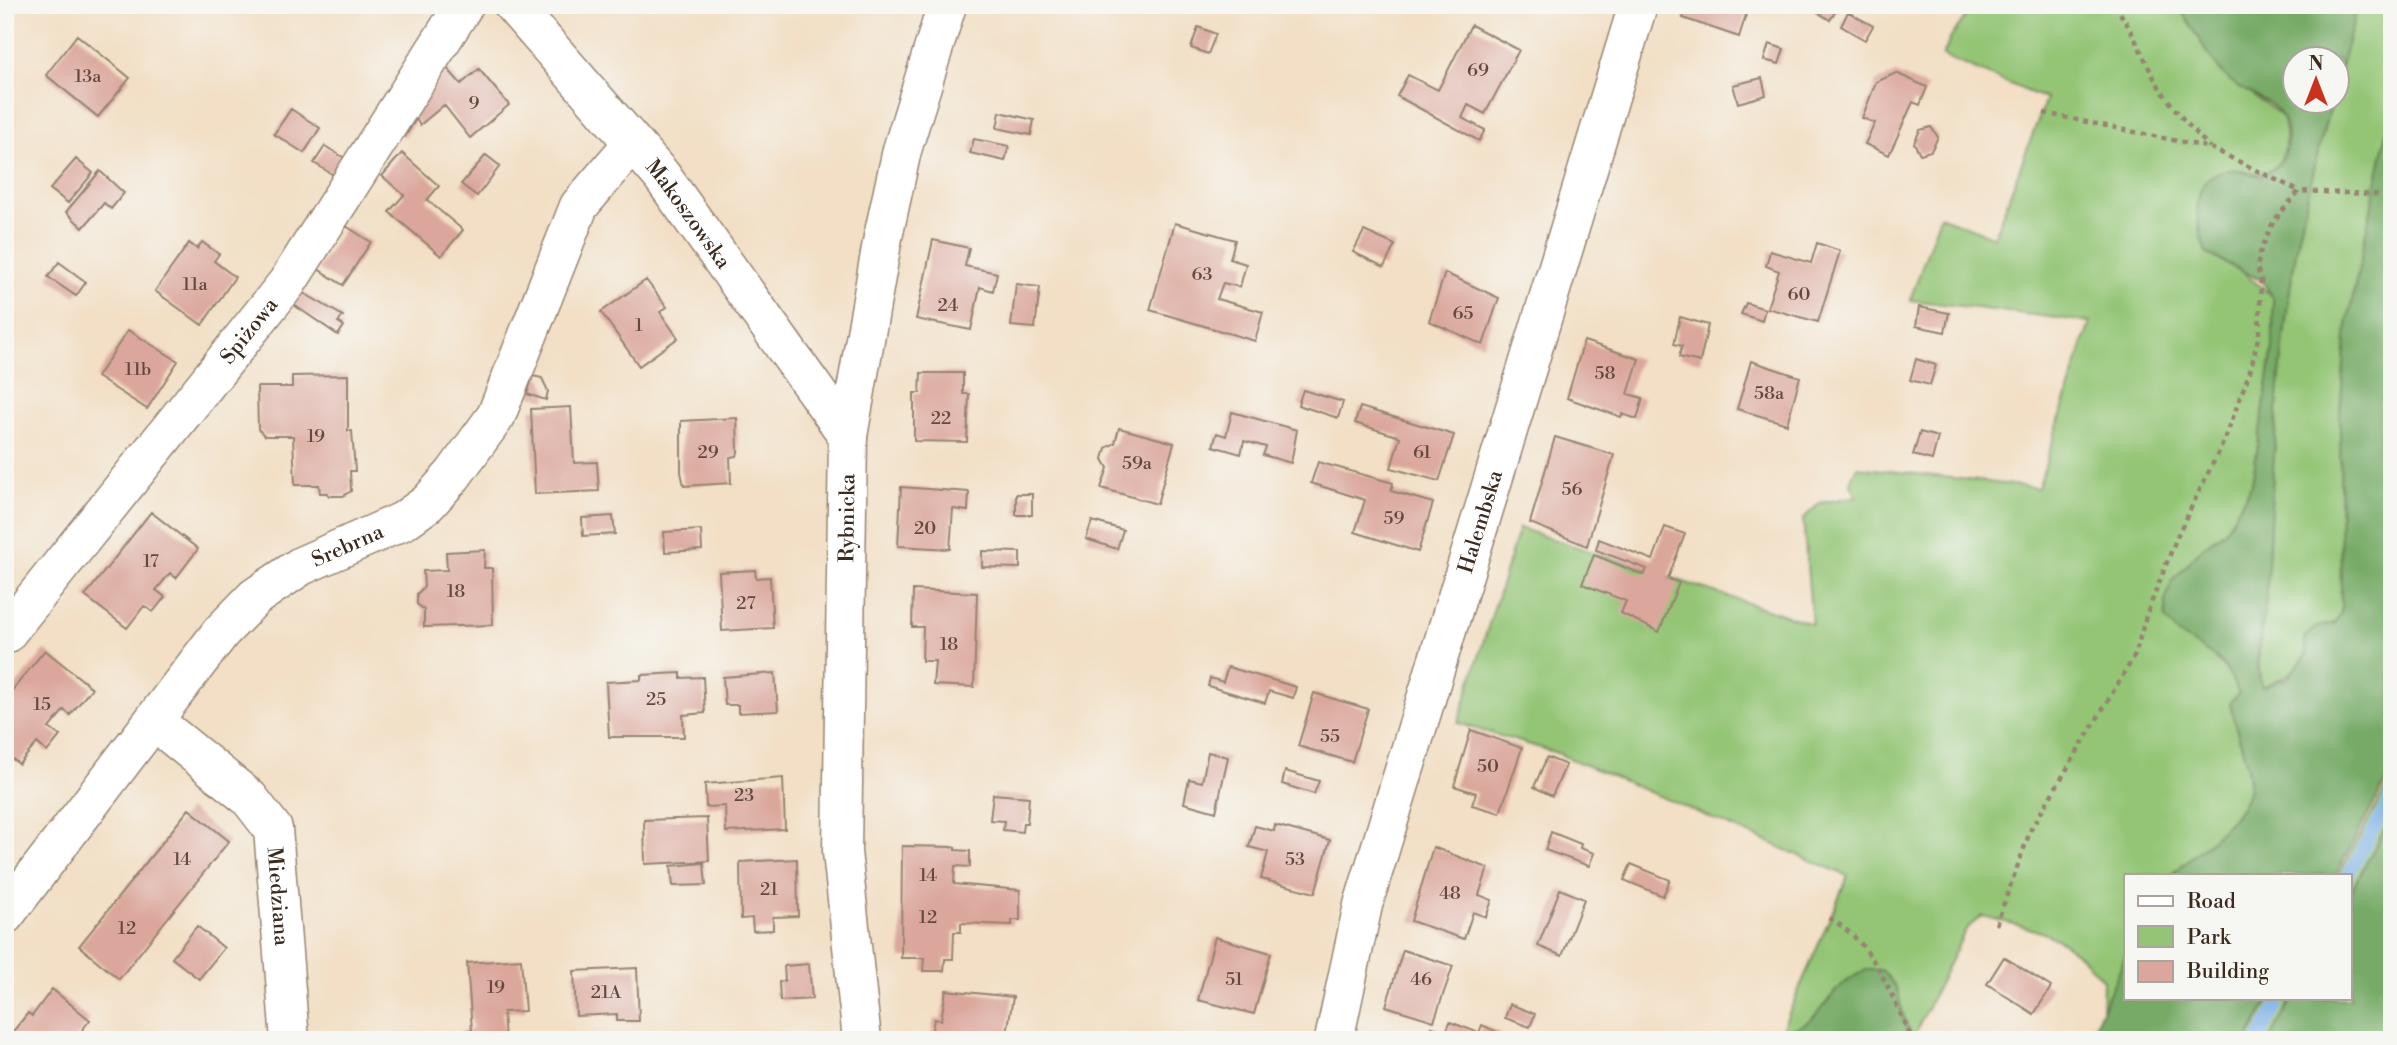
<svg xmlns="http://www.w3.org/2000/svg" width="2397" height="1045" viewBox="0 0 2397 1045" font-family="'Libre Bodoni',serif">
  <style>
    .green { fill: #93c575; stroke: #67784a; stroke-width: 2 }
    .forest { fill: #76aa66; stroke: #586a42; stroke-width: 2 }
    .lines { fill: none; stroke-linecap: round; stroke-linejoin: round }
    .stream { stroke: #79aee7; stroke-width: 12 }
    .building { fill: #dba79c }
    .minor-casing { stroke: #968472; stroke-width: 41 }
    .path { stroke: #968472; stroke-width: 4.5; stroke-dasharray: 5 5; stroke-linecap: butt }
    .minor { stroke: #fff; stroke-width: 38 }
    .labels { text-anchor: middle; stroke-width: 5; stroke-linejoin: round; paint-order: stroke }
    .number-label { font-size: 18px; fill: #63493e }
    .street-label { font-size: 21px; fill: #3b2a1e; stroke: #f6f6f2 }
  </style>
  <rect width="100%" height="100%" fill="#f6f6f2"/>
  <filter id="ink" filterUnits="userSpaceOnUse"><feTurbulence type="fractalNoise" baseFrequency=".0143" numOctaves="2"/><feDisplacementMap in="SourceGraphic" scale="14" xChannelSelector="R" yChannelSelector="G"/><feConvolveMatrix kernelMatrix="1 2 1 2 8 2 1 2 1" color-interpolation-filters="sRGB"/></filter>
  <filter id="wash" filterUnits="userSpaceOnUse"><feTurbulence type="fractalNoise" baseFrequency=".00686" numOctaves="4" result="noise"/><feDisplacementMap in="SourceGraphic" scale="28" xChannelSelector="R" yChannelSelector="G"/><feGaussianBlur stdDeviation="1.57" result="paint"/><feColorMatrix in="noise" values="0 0 0 0 0 0 0 0 0 0 0 0 0 0 0 0 0 1.4 0 .05"/><feComposite in="paint" operator="in"/></filter>
  <g filter="url(#wash)">
    <rect width="100%" height="100%" fill="#f2dfc5"/>
    <path class="green" d="M1973,5H2177L2195,28L2221,72L2282,116C2292,158 2278,183 2233,169L2206,253L2244,273L2273,297V348L2252,484L2225,531L2202,548L2165,601L2176,632C2204,649 2226,660 2239,693L2230,702C2234,729 2247,754 2249,781C2252,815 2194,852 2172,875H2126V955L2102,1014L2103,981C2066,933 2038,930 1982,916L1966,929L1913,1037C1899,1015 1902,989 1881,970C1833,968 1825,1033 1782,1029L1848,876L1557,753L1458,723L1519,528L1812,624L1803,519L1820,503L1857,496C1849,484 1849,479 1857,467L2038,488L2090,322L1910,300L1940,216L1994,237L2046,99L1943,56L1950,39Z
      M2358,5H2392V108L2347,325L2340,414L2341,612L2335,623L2317,627C2303,667 2300,670 2262,687C2253,653 2266,617 2267,582C2272,484 2276,386 2290,289C2299,226 2315,163 2331,102H2338V77Z
      M2392,778V815L2350,892V875H2338Z
      M2271,998H2292L2269,1040H2248Z"/>
    <path class="forest" d="M2177,5H2358L2338,77V60H2296V102H2331C2315,163 2299,226 2290,289C2276,388 2272,488 2267,587C2266,620 2251,655 2262,687L2287,678L2307,655L2304,638L2317,627L2335,623L2341,612L2340,414L2347,325L2392,108V771L2335,875H2172C2194,852 2252,814 2249,781C2247,754 2234,729 2230,702L2239,693L2222,662L2176,632L2165,618V601L2173,580L2202,548L2225,531L2252,484L2273,348V297L2261,280L2206,253C2196,225 2186,174 2230,170C2240,169 2251,177 2262,175C2274,172 2283,160 2286,148C2288,140 2286,125 2282,117C2273,100 2247,94 2233,83C2209,64 2196,29 2177,5Z
      M2392,816V1040H2270L2293,998H2350V893Z
      M2126,955V998H2270L2247,1040H2089Z
      M1866,970H1881C1906,993 1896,999 1905,1025C1907,1030 1910,1035 1912,1040H1777L1782,1029C1811,1031 1820,1007 1838,989C1846,981 1856,975 1866,970Z"/>
    <g class="lines">
      <path class="stream" d="M2348,875L2392,796
        M2258,1040L2281,998"/>
    </g>
    <g id="blocks">
      <path class="building" d="M1687,5H1749L1739,37L1683,18Z
        M1806,5H1839L1830,20Z
        M1848,12L1873,26L1865,40L1841,26Z
        M1471,25L1519,50L1485,114L1468,105L1462,118L1485,130L1479,141L1397,96L1408,75L1438,90Z
        M1198,27L1216,34L1208,54L1191,48Z
        M77,35L130,78L98,117L46,75Z
        M1769,44L1784,49L1779,64L1764,60Z
        M447,68L461,84L479,69L509,105L470,138L444,105L420,125L416,119L405,137L400,134Z
        M1896,73L1927,87L1920,105L1913,102L1889,155L1865,144L1875,123L1862,118L1876,82Z
        M1762,78L1766,95L1738,103L1733,85Z
        M291,109L320,128L304,153L274,134Z
        M1000,112L1034,120L1031,135L997,128Z
        M1931,127L1938,137L1931,151L1920,154L1914,143L1920,130Z
        M974,139L1009,146L1005,161L970,153Z
        M325,146L346,159L335,176L314,163Z
        M402,153L439,186L427,200L463,230L441,256L389,212L404,195L382,176Z
        M486,155L500,166L477,196L461,184Z
        M76,159L93,173L68,203L50,189Z
        M100,171L124,193L111,209L104,203L83,228L66,212Z
        M1175,223L1235,240L1230,259L1246,264L1240,287L1223,283L1217,299L1263,312L1255,341L1150,310Z
        M346,226L371,242L343,285L318,269Z
        M1364,231L1395,245L1384,267L1353,252Z
        M933,240L969,248L965,266L997,273L993,291L980,287L971,330L916,319Z
        M202,242L219,254L214,261L235,277L202,325L155,291L189,243L197,249Z
        M1817,243L1840,251L1818,322L1767,308L1779,271L1766,266L1770,251L1811,263Z
        M59,262L86,282L76,296L48,277Z
        M1445,273L1499,298L1483,345L1429,321Z
        M646,280L667,307L660,312L678,338L639,366L601,312Z
        M1016,284L1040,287L1035,328L1011,326Z
        M302,292L343,316L338,322L344,326L338,335L294,305Z
        M1746,303L1765,309L1762,321L1741,314Z
        M1919,307L1949,313L1945,332L1916,326Z
        M1680,317L1708,325L1700,362L1679,357L1682,346L1674,344Z
        M128,330L178,361L147,409L97,377Z
        M1584,341L1639,359L1628,394L1643,398L1637,419L1622,414L1621,417L1567,398Z
        M1916,359L1936,365L1930,385L1910,380Z
        M1751,361L1800,377L1787,424L1737,409Z
        M921,373H963V394H969L967,442L914,441V393H920Z
        M348,375V431H352L355,471H350L351,491L343,496H329L327,493H320L319,485H295L293,436H265L258,429L257,387H292V376Z
        M533,376L542,378L548,391L546,400L527,394Z
        M1303,390L1343,402L1338,418L1298,405Z
        M571,407L574,463L597,462L599,491L535,494L531,409Z
        M1360,407L1454,435L1439,481L1391,468L1400,437L1355,423Z
        M1232,412L1297,430L1291,463L1263,455L1266,447L1244,441L1241,454L1213,446L1217,433L1226,436Z
        M737,418L738,452L737,456L730,457L731,483L684,486L681,472V421Z
        M1119,428L1174,443L1157,504L1101,488L1108,468L1103,459L1106,448L1115,443Z
        M1920,432L1938,437L1932,460L1913,455Z
        M1555,437L1614,455L1587,546L1530,523Z
        M1318,462L1393,483L1391,491L1433,503L1418,552L1355,532L1365,500L1311,483Z
        M901,487L969,492L968,511L953,509L950,549L898,546Z
        M1016,494H1032V515H1016Z
        M151,512L198,549L176,578L170,573L156,590L165,597L153,612L144,606L127,628L85,596Z
        M613,516L615,534L583,536L582,518Z
        M1092,521L1123,530L1117,549L1086,539Z
        M1665,527L1685,534L1668,578L1679,583L1659,632L1621,613L1626,601L1582,584L1594,555L1644,575L1647,569L1596,550L1599,539L1653,560Z
        M701,530L702,550L665,552L664,532Z
        M485,550L484,568H492L493,625L424,627V610L417,604V594L424,587L423,571L447,570L446,552Z
        M982,551L1020,552V568L982,567Z
        M755,570L756,578L770,577L773,628L722,631L719,572Z
        M913,590L977,593L974,687L933,685L935,661H922L923,627H912Z
        M45,650L92,688L70,715L64,710L49,728L60,736L47,752L37,743L19,764L5,753V699Z
        M1228,667L1296,687L1293,698L1269,691L1265,703L1208,686L1210,678L1223,682Z
        M681,673V678L703,677L705,713L683,715L684,737H609L606,682L641,680V675Z
        M775,673L778,711L738,713V705H725L723,677Z
        M1314,693L1368,709L1352,762L1298,746Z
        M1471,730L1522,748L1500,813L1472,805L1476,793L1454,786Z
        M1208,752L1228,757L1216,812L1184,803L1189,779L1202,782Z
        M1547,757L1566,765L1552,796L1534,787Z
        M1285,771L1319,781L1314,794L1282,784Z
        M783,778L785,829L726,832L725,806L706,807L705,784Z
        M993,794L1029,797L1027,823H1023L1022,832L1003,830L1004,821L990,820Z
        M189,809L229,841L119,979L79,946Z
        M707,818L709,861L645,864L644,820Z
        M1275,825L1330,840L1315,893L1261,879L1268,852L1249,847L1255,826L1274,831Z
        M1551,832L1581,844L1580,848L1594,853L1589,866L1545,850Z
        M902,846L955,847V850L970,851V867L955,866L954,884L1020,890V920H1012V925L961,923V932H954L953,959H945L944,971H923L924,958H901Z
        M1433,847L1488,868L1479,895L1492,900L1486,917L1473,912L1464,939L1411,921Z
        M797,859L798,916L773,917V930L753,931L752,918L741,919L740,862Z
        M704,863L706,885L673,886L671,866Z
        M1631,864L1670,880L1663,896L1624,880Z
        M1560,889L1584,899L1562,956L1538,946Z
        M197,926L224,948L199,979L172,958Z
        M1215,937L1271,953L1254,1014L1198,1000Z
        M1403,950L1453,966L1434,1021L1386,1006Z
        M2004,957L2051,987L2034,1014L1987,984Z
        M521,959L525,1011L503,1012L505,1040H463L462,1031L472,1030L467,963Z
        M809,964L812,999L780,1001L779,982L785,981L784,966Z
        M637,968L639,1021H617V1014L576,1016L574,971Z
        M52,989L90,1020L74,1040H6L28,1013L32,1016Z
        M946,990L1013,997L1006,1040H930L934,1019L941,1020Z
        M1510,1004L1535,1014L1530,1027L1505,1018Z
        M1450,1022L1479,1033L1482,1025L1500,1033L1497,1040H1431L1432,1027L1446,1032Z"/>
    </g>
  </g>
  <g filter="url(#ink)">
    <use href="#blocks" fill-opacity="0" stroke="#968472" stroke-width="2"/>
    <g class="lines">
      <defs>
        <g id="minor">
          <path id="s1" d="M513,5L661,175L848,436"/>
          <path id="s2" d="M5,635L287,283L464,5"/>
          <path id="s3" d="M154,721L249,798L273,829L290,1040"/>
          <path id="s4" d="M5,915L221,632L255,597L301,566L403,521L428,503L453,475L496,416L579,206L632,144"/>
          <path id="s5" d="M862,1040L842,852L848,436L883,237L902,150L947,5"/>
          <path id="s6" d="M1334,1040L1363,905L1638,5"/>
        </g>
      </defs>
      <use href="#minor" class="minor-casing"/>
      <path class="path" d="M2114,5C2132,28 2141,53 2154,78C2169,104 2189,127 2210,147
        M2044,113L2211,148L2299,191
        M1829,918C1877,945 1889,994 1913,1040
        M1996,925L2031,829L2135,655L2146,616L2178,534L2225,439L2251,368L2259,334L2261,280L2257,268L2260,253L2273,222L2299,191L2392,195"/>
      <use href="#minor" class="minor"/>
    </g>
  </g>
  <g class="labels">
    <g class="number-label">
      <text x="1478" y="76">69</text>
      <text x="88" y="82">13a</text>
      <text x="474" y="109">9</text>
      <text x="1202" y="280">63</text>
      <text x="195" y="290">11a</text>
      <text x="1799" y="300">60</text>
      <text x="948" y="311">24</text>
      <text x="1463" y="319">65</text>
      <text x="639" y="331">1</text>
      <text x="138" y="375">11b</text>
      <text x="1605" y="379">58</text>
      <text x="1769" y="399">58a</text>
      <text x="941" y="424">22</text>
      <text x="316" y="442">19</text>
      <text x="708" y="458">29</text>
      <text x="1422" y="458">61</text>
      <text x="1137" y="469">59a</text>
      <text x="1572" y="495">56</text>
      <text x="1394" y="524">59</text>
      <text x="925" y="534">20</text>
      <text x="151" y="567">17</text>
      <text x="456" y="597">18</text>
      <text x="746" y="609">27</text>
      <text x="949" y="650">18</text>
      <text x="656" y="705">25</text>
      <text x="42" y="710">15</text>
      <text x="1330" y="742">55</text>
      <text x="1488" y="772">50</text>
      <text x="744" y="801">23</text>
      <text x="182" y="865">14</text>
      <text x="1295" y="865">53</text>
      <text x="928" y="881">14</text>
      <text x="769" y="895">21</text>
      <text x="1450" y="899">48</text>
      <text x="928" y="923">12</text>
      <text x="127" y="934">12</text>
      <text x="1234" y="985">51</text>
      <text x="1421" y="985">46</text>
      <text x="496" y="993">19</text>
      <text x="606" y="998">21A</text>
    </g>
    <g class="street-label">
      <text dy="7" stroke="none"><textPath href="#s1" startOffset="273">Makoszowska</textPath></text>
      <text dy="7" stroke="none"><textPath href="#s2" startOffset="390">Spiżowa</textPath></text>
      <text dy="7" stroke="none"><textPath href="#s5" startOffset="523">Rybnicka</textPath></text>
      <text dy="7" stroke="none"><textPath href="#s6" startOffset="539">Halembska</textPath></text>
      <text dy="7" stroke="none"><textPath href="#s4" startOffset="511">Srebrna</textPath></text>
      <text dy="7" stroke="none"><textPath href="#s3" startOffset="229">Miedziana</textPath></text>
    </g>
  </g>
  <rect width="2397" height="1045" fill="none" stroke="#f6f6f2" stroke-width="28"/>
  <rect x="2124" y="874" width="228" height="126" fill="#f6f6f2" stroke="#aba49d" stroke-width="2"/>
  <rect x="2138" y="896" width="35" height="10" fill="#ffffff" stroke="#aba49d" stroke-width="2"/>
  <text x="2187" y="908" font-size="21" fill="#3b2a1e">Road</text>
  <rect x="2138" y="926" width="35" height="21" fill="#93c575" stroke="#aba49d" stroke-width="2"/>
  <text x="2187" y="944" font-size="21" fill="#3b2a1e">Park</text>
  <rect x="2138" y="961" width="35" height="21" fill="#dba79c" stroke="#aba49d" stroke-width="2"/>
  <text x="2187" y="978" font-size="21" fill="#3b2a1e">Building</text>
  <g transform="translate(2316 80)"><circle r="33" fill="#f6f6f2" stroke="#aba49d" stroke-width="2"/>
  <path d="M0-5L12 26L0 18L-12 26Z" fill="#c8321e"/>
  <text y="-10" font-size="19" font-weight="bold" text-anchor="middle" fill="#3b2a1e">N</text>
  </g>
</svg>
